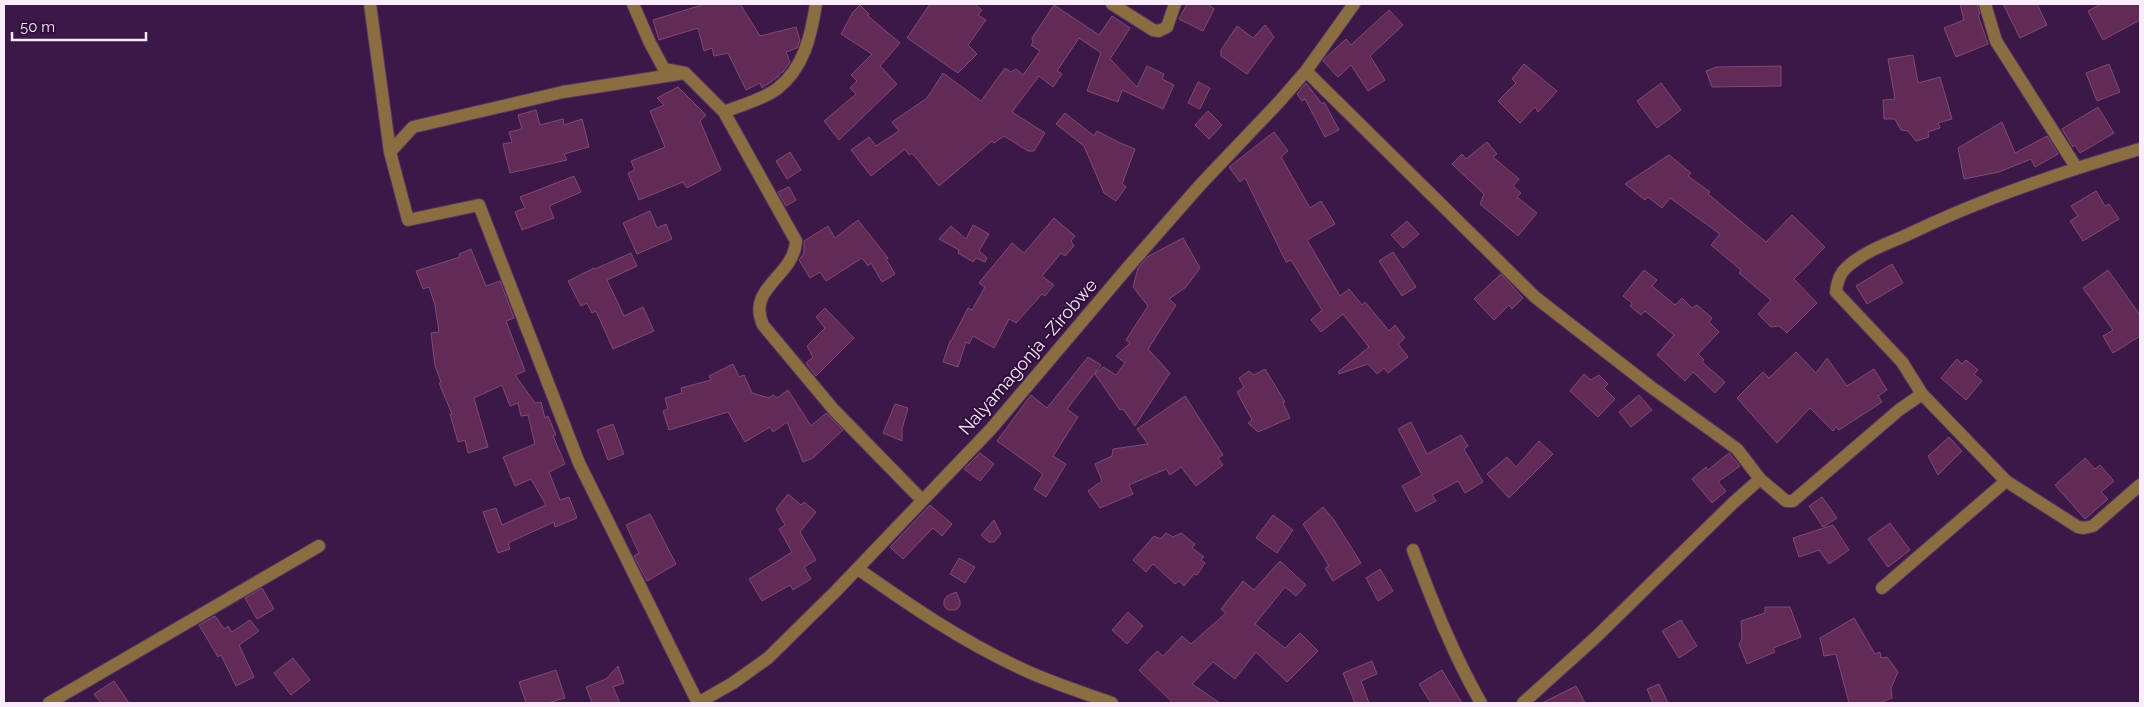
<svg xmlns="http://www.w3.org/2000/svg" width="2144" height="707" viewBox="0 0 2144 707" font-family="Raleway,sans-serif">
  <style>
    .building { fill: #622b56; stroke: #7f4b72 }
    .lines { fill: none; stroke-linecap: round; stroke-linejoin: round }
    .minor-casing { stroke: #553660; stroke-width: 14 }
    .minor { stroke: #8a6d41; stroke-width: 12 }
    .labels { text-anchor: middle; stroke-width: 4; stroke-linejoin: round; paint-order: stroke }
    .street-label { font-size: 18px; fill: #f8ecfd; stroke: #300e3c }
  </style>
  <rect width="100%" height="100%" fill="#3b1847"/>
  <path class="building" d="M705,4H740L760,36L796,27L800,40L797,48L786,52L790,62L783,72L779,74V76L762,88L760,83L746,90L728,53L714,56L712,48L704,51L698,28L659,40L653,20Z
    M930,4H974L982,10L978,15L986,20L968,45L977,54L958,73L907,38Z
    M1187,4H1208L1214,9L1203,31L1179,19Z
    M1960,4H1977L1980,14L1978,15L1988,44L1956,57L1944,28L1964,20Z
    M2003,4H2037L2047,25L2020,38Z
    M2101,4H2140V20L2103,40L2088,11Z
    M860,5L869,14L868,16L900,43L880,66L897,84L839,140L824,121L856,94L850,88L857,81L851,75L872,54L841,34L853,12Z
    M1054,5L1099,35L1112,16L1130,28L1110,59L1137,87L1147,66L1164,74L1162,79L1174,85L1163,109L1122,90L1118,102L1087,91L1101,53L1079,38L1057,71L1062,74L1053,87L1039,76L1012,112L1045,133L1034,151H1028L1004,136L994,143L992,141L939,186L912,153L909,155L905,149L871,176L851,150L869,137L876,146L899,131L892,122L927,98L943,73L981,101L1005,68L1011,72L1016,69L1023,75L1040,51L1031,45L1033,42L1032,38Z
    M1389,10L1403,25L1370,56L1385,80L1368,91L1351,65L1338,77L1323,61L1324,59L1346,39L1351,45Z
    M1265,25L1274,37L1247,74L1221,56V50L1237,26L1253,38Z
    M1913,55L1918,83L1940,77L1952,119L1938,123L1940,128L1928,132L1929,137L1916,141L1908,131L1901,130L1895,119H1884L1883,100L1895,99L1888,59Z
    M1524,64L1557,91L1538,112L1535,107L1520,123L1498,101L1516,83L1512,79Z
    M2109,64L2120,92L2097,101L2086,73Z
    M1781,66V86L1712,87L1706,71L1717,67Z
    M1198,82L1210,88L1200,109L1188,103Z
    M1306,83L1322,104L1324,102L1339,130L1325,137L1305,99L1302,101L1297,94Z
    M1661,83L1681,110L1657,128L1637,101Z
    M678,87L706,115L700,121L721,170L687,188L683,182L639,200L628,173L635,170L631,161L665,147L650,111L664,105L657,98Z
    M2098,107L2114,133L2080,153L2075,145L2073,147L2062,129Z
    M536,110L540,125L563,119L564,125L582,119L589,147L564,154L567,160L510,173L503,144L512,142L509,132L522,129L518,115Z
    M1208,111L1222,125L1209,139L1195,125Z
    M1065,113L1094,136L1097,131L1118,142L1135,149L1122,184L1126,187L1116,201L1104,193L1084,146L1056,124Z
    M2002,122L2015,153L2047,136L2058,154L2035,167L2031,159L1999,172L1964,179L1958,148Z
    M1274,132L1288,151L1281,157L1310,208L1321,201L1335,224L1307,240L1340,296L1349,289L1362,305L1365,302L1389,331L1395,325L1405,338L1398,344L1408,357L1388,373L1384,368L1377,374L1368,364L1339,374L1338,372L1369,347L1343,314L1321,332L1311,320L1322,310L1291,260L1286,262L1245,178L1240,182L1229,167Z
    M1487,142L1497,154L1493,157L1519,179L1513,186L1521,193L1517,197L1537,213L1518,236L1480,204L1484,194L1452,164L1462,154L1466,159Z
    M790,152L801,170L787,179L776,161Z
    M1669,155L1691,173L1688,176L1710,192L1708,194L1766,242L1792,215L1825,247L1794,279L1817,303L1787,333L1779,326L1771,327L1758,314L1771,300L1739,273L1741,270L1711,245L1720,234L1670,198L1662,208L1648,197L1645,200L1625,184Z
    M574,176L581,192L549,206L554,218L522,230L515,212L525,208L520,197Z
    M789,187L796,200L786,206L778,192Z
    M2096,191L2105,206L2109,204L2119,219L2083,241L2070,221L2078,216L2071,206Z
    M650,211L657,228L666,224L672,239L637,254L623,223Z
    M1054,218L1075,236L1071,241L1074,246L1065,256L1061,253L1042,276L1054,285L1045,296L1042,294L1016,323L1009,319L994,348L973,336L969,344L966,342L958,367L943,362L950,341H951L968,308L972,310L985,287L979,283L1012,243L1024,253Z
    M858,220L888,258L886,259L895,274L882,282L871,263L868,266L862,258L826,281L820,272L810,278L799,260L804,253V241L828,226L835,238Z
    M1407,221L1419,234L1403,248L1391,235Z
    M973,225L989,234L979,251L987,258L985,262L976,258L973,262L958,253L959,250L939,239L951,226L966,239Z
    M1183,238L1200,268L1186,287L1169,299L1176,305L1148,349L1170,373L1135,426L1123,409L1120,410L1095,374L1103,367L1116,375L1125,363L1116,356L1130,343L1126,340L1148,306L1133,287L1138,268L1147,257Z
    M471,249L486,286L500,281L514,318L506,321L525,371L515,375L535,403L541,402L545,418L548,416L556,435L553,436L565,464L549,472L560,500L569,497L577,518L555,527L554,522L508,543L510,549L498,553L483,512L496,508L502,525L546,505L531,479L515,486L503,457L535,444L528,415L521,416L518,403L510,406L502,385L474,398L488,447L468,453L465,440L458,442L450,414H452L439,383L441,382L435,366L431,333L439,332L435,305L429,287L423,289L416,271L460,257L459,254Z
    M1393,252L1416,287L1402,296L1379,261Z
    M631,253L637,266L607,280L624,316L643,307L654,331L613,349L596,311L592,313L587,303L581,306L568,281L594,268L595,269Z
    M1892,264L1903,283L1867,304L1856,286Z
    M1644,270L1657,280L1652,286L1675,305L1682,298L1692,308L1697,305L1712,318L1709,322L1719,332L1698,354L1704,360L1702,362L1725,382L1715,393L1693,372L1685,381L1657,355L1674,335L1645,311L1641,315L1630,306L1632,303L1623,296Z
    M2108,270L2140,315V336L2113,353L2103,336L2113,330L2083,288Z
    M1501,274L1523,298L1512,309L1509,305L1494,320L1474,299Z
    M825,308L854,338L816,376L806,363L813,357L807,346L825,328L816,317Z
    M1796,352L1816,373L1827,358L1847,386L1874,369L1887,390L1878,396L1882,402L1839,430L1836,427L1833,431L1810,408L1777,443L1737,398L1763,372L1769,378Z
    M1088,357L1101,365L1067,409L1078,417L1053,456L1066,464L1046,497L1034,489L1043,474L997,441L1031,395L1047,408Z
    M1957,359L1962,364L1966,360L1978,370L1974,374L1982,381L1966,400L1941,378Z
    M733,364L739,377L744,375L752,393L769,398L773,395L777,398L788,390L811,426L826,413L843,430L813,458L803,462L787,422L773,432L770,427L745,442L728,412L669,430L663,411L668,409L665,398L682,393L681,388L711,380L709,376Z
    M1265,369L1285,402L1283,403L1290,418L1258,432L1248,423L1252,420L1237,392L1244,387L1239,378L1249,371L1254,375Z
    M1584,374L1591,380L1599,375L1608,384L1604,388L1615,399L1598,417L1570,391Z
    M1639,395L1652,410L1631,427L1619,412Z
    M1185,396L1223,455L1218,458L1223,465L1196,486L1181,467L1170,475L1166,469L1129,485L1133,494L1100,508L1088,491L1102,481L1095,464L1112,456L1113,449L1148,444L1137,429Z
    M895,404L908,408L902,429V441L883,433Z
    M1411,422L1427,454L1461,435L1468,446L1464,449L1483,482L1465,493L1458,481L1432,495L1436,501L1416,512L1402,486L1422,475L1398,429Z
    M613,424L624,454L608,460L597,430Z
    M1949,437L1962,451L1938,475L1928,456Z
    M1539,441L1553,454L1509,498L1487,474L1507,457L1516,467Z
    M980,453L994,464L980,481L964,469Z
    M1729,453L1740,466L1718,482L1726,491L1712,503L1692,479L1706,467L1708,470Z
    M2085,458L2095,469L2100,465L2114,481L2101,492L2108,499L2085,519L2055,485Z
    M788,494L801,505L804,502L816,512L800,532L816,560L804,567L811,579L793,590L790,585L762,601L749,579L792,552L779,529L785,525L776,509Z
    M1822,497L1837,518L1823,527L1809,506Z
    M930,505L952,524L942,536L933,528L903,559L890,547Z
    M1323,507L1334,520L1361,563L1333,581L1325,568L1329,566L1303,524Z
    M650,514L676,564L647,581L634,556L639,553L626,525Z
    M1273,515L1293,530L1277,553L1256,538Z
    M994,520L1001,534L994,542H989L981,535Z
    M1890,523L1910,550L1888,567L1868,539Z
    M1833,525L1849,550L1829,564L1819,550L1799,557L1793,538Z
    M1166,533L1173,537L1181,533L1195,544L1192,548L1204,557L1201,560L1205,563L1197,575L1194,574L1184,586L1179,581L1175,584L1153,564L1146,572L1133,560L1154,536L1160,539Z
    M959,558L975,567L965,583L950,574Z
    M1280,561L1306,585L1296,596L1285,587L1255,624L1285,648L1300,633L1318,651L1287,682L1256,652L1235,679L1213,662L1192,684L1220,703H1173L1139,670L1157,651L1163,656L1182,636L1191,644L1226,613L1221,609L1243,581L1254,590Z
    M1380,569L1393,591L1378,601L1366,578Z
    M262,588L274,609L257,619L245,598Z
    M956,592L960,601V606L956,610H948L944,606V600L947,596Z
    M1765,607H1790L1801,637L1773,648L1775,652L1747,664L1739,644L1742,639L1741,621L1765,613Z
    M1128,612L1143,626L1127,644L1112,630Z
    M215,616L224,629L228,626L232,632L250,620L259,631L239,645L254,677L236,686L221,655L218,657L199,625Z
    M1854,618L1875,654L1880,652L1881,658L1887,657L1898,672L1891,688L1892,698L1879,703H1849L1836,654L1824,656L1820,638Z
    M1681,620L1697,646L1679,658L1662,631Z
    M293,658L310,680L291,695L274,673Z
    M1372,661L1377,674L1361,681L1369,703H1355L1343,673Z
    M618,666L624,683L613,687L620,703H592L586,687L606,679Z
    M556,670L565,698L548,703H526L519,682Z
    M1442,670L1462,703H1431L1419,684Z
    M114,681L129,703H101L94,694Z
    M1659,684L1668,703H1653L1647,689Z
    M1576,686L1585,703H1542Z"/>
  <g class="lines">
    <defs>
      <path id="minor" d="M370,4L390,152
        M633,4L650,43L664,69L685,73L724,112L796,241C794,277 746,287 763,325L834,410L922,500
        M1112,4L1153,30L1159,31L1167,27L1175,4
        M1985,4L1996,41L2076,167
        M1306,71L1535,297L1651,387L1737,449L1760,479L1786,501H1793L1899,410L1922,394
        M685,73L563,92L413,127L390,152L408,220L479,205L579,463L698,703
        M724,112C741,105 762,100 777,89C804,68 811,36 816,4
        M2140,149C2061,172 1981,199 1907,235C1886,244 1863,252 1846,268C1839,274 1837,283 1836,292L1902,362L1922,394L2006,481L2078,527L2084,528L2093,526L2140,485
        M1413,550C1433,603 1453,654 1481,703
        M858,569C911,606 960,640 1020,668C1049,682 1081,692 1112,703
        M1882,588L2006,481
        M49,703L319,546
        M698,703L733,683L768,658L836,591L991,429L1129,266L1201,184L1279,102L1306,71L1354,4
        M1523,703L1595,638L1733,503L1760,479"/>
    </defs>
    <use href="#minor" class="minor-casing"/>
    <use href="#minor" class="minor"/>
  </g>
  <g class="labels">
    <g class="street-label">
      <text transform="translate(1028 357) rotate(-49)" y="6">Nalyamagonja -Zirobwe</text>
    </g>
  </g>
  <rect width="2144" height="707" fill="none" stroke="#f8ecfd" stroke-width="10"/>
  <path d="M12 32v8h134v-8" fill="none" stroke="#f8ecfd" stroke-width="2.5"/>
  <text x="20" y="32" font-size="15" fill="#f8ecfd" stroke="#300e3c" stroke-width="4" paint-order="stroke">50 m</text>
</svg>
